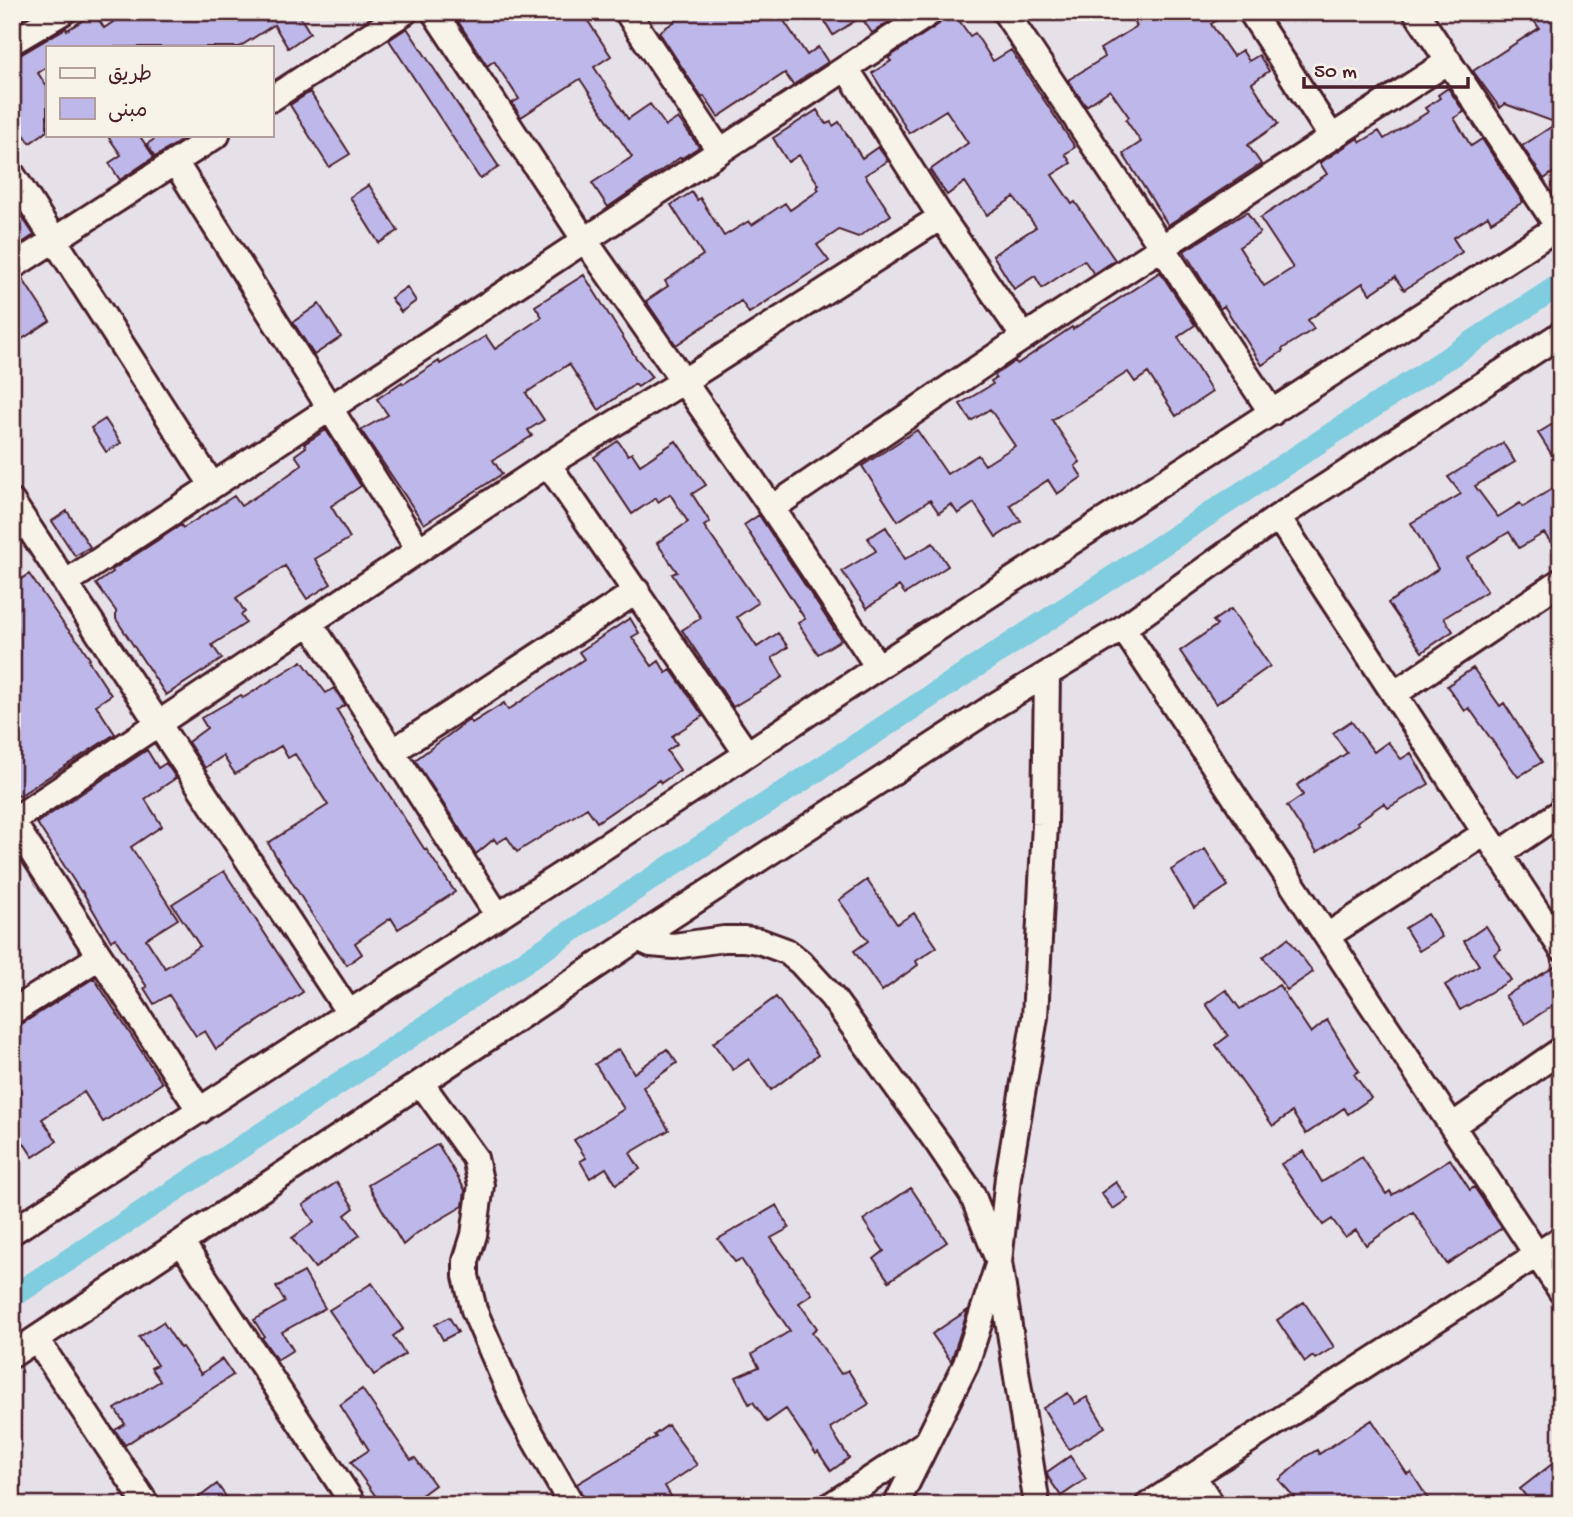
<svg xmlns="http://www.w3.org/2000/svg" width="1573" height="1517" viewBox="0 0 1573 1517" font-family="'Gochi Hand','Playpen Sans Arabic',sans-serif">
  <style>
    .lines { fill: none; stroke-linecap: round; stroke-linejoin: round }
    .canal { stroke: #80cddf; stroke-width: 23 }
    .building { fill: #beb8ea; stroke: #4a1f2b; stroke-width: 2 }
    .street-casing { stroke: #4a1f2b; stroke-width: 30 }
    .street { stroke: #f7f3e8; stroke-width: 24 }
  </style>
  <rect width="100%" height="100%" fill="#e6e1e9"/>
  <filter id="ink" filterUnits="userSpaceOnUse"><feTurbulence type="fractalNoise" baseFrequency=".0143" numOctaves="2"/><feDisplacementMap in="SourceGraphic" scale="14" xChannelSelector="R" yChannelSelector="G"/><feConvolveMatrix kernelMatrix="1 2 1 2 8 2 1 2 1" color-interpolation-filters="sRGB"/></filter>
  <g filter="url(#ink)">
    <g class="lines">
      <path class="canal" d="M12,1297L1561,284"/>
    </g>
    <path class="building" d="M128,12H297L310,33L288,48L274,25L239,47H47V67L38,73L47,87V131L30,143L23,133L12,140V57L20,55L66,28L67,30L95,13L104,28Z
      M452,12H582L611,56L594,67L628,119L650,104L666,126L678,118L699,147L682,158L681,157L608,207L592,183L632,157L580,79L521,117L512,103L519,99L494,61L487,66Z
      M689,12H778L807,55L818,47L828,62L793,85L785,73L718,117L704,96L702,98L659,32Z
      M819,12H904L872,33L861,17L833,35Z
      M946,12H953L970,36L975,33L993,61L1011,50L1075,147L1065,154L1071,163L1052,175L1072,204L1075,202L1115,260L1094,274L1084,260L1042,288L1035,276L1014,289L993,255L1036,227L1014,197L987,215L965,182L947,195L930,170L968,143L946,110L909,133L872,73L891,61L888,58L939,24Z
      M1127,12H1229L1211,24L1233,56L1242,50L1249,61L1259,55L1269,71L1252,83L1278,124L1248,145L1261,164L1168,225L1123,154L1141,142L1126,120L1129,117L1110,90L1086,106L1068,80L1105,57L1100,49L1137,26Z
      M1528,12H1561V167L1544,179L1522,146L1557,123L1505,104L1500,108L1473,71L1539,28Z
      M407,28L499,167L480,179L389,40Z
      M1448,88L1464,112L1454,118L1471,146L1482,139L1523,202L1491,222L1488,216L1453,238L1462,252L1404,290L1395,277L1370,294L1363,283L1308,320L1314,329L1282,349L1283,351L1262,365L1224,306L1220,309L1184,251L1247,212L1260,233L1239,247L1264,286L1293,268L1260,218L1327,174L1320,163L1358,138L1361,142L1379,131L1384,139L1428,112L1425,108L1440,98L1438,95Z
      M310,92L350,154L329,167L290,105Z
      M817,110L826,124L831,122L833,126L839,122L862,158L878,147L888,161L865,175L891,215L858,237L839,230L817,245L829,261L749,313L741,301L676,345L646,301L668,286L665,281L703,255L671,205L692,192L697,200L700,198L724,236L749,221L752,225L785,203L790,210L819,190L817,187L819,185L799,155L788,162L773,138Z
      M107,135H139L154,157L120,180L109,163L121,155Z
      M161,135H190L155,157L147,144Z
      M369,185L398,231L379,243L350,197Z
      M12,202L34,235L19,245L12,234Z
      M1160,272L1195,325L1178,337L1212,392L1176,416L1148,373L1135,382L1128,372L1052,420L1080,462L1075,466L1082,477L1057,494L1048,480L1010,505L1021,521L996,537L974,503L958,514L951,504L939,513L930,500L898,521L862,466L917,430L947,474L978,455L985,465L1015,446L990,409L971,421L960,404L993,384L991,381L996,378L995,375L1015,361L1017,364L1072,327L1073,329Z
      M584,275L636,358L652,377L638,387L635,384L599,410L569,364L526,393L544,420L528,430L532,436L493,460L502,474L424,524L361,430L388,415L377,399L402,382L403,384L439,361L440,364L486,336L495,349L542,317L535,306Z
      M22,278L50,321L22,339L12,323V282Z
      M407,287L416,301L401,312L391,298Z
      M319,304L341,337L314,355L293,322Z
      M105,419L121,443L106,452L91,428Z
      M1561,419V469L1538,433Z
      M326,430L361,486L331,506L350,538L315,559L331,584L307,599L285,566L236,598L245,612L241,615L246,623L212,645L222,659L166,695L116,619V611L96,584L113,572L112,570L181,525L183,528L234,496L241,506L277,483L302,465L295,455L306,447L304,444Z
      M618,441L628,455L632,453L640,465L676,441L706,485L692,494L710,522L704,526L758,603L737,617L757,647L778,633L788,647L772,658L783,677L733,707L682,630L701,618L672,574L677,572L657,543L688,522L670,494L658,502L656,498L632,514L594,457Z
      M1503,443L1515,462L1475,486L1498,517L1520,503L1523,507L1561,483V557L1544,533L1519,548L1509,532L1467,558L1487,591L1444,618L1453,631L1422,652L1388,603L1438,569L1411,523L1461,494L1448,477Z
      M67,511L90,547L75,556L52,521Z
      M759,515L841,640L818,654L798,623L805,619L744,525Z
      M886,527L905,559L933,543L948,566L905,594L899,586L867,608L842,571L876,551L868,538Z
      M29,574L65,626L80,643L90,659L88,660L111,695L96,705L115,734L19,796L12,785V585Z
      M1231,609L1270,666L1216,704L1180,651L1217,625L1213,621Z
      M630,618L639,633L632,637L652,666L659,661L666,673L671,670L703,716L672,736L677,744L667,751L680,770L661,783L659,780L597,822L587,808L517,852L507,837L497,843L494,839L476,854L415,760L469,720L472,723L504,703L508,710L584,659L579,652Z
      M302,661L326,693L334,688L345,705L337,710L354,738L353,739L425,850L426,849L455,892L398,929L391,918L355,943L362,954L347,965L311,913L268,843L328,805L295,754L288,758L281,746L235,774L223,756L205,768L188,742L207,728L201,718L241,695L243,698Z
      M1473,668L1500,706L1504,703L1542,762L1518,777L1469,708L1465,711L1447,686Z
      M1351,721L1374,752L1388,742L1401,759L1411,753L1429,784L1388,808L1384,803L1357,822L1359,824L1317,852L1287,806L1303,795L1297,785L1347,753L1333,733Z
      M147,750L158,768L166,763L176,778L145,799L162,826L131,847L178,919L146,939L165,968L200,946L172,904L224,871L303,992L216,1049L205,1031L196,1036L169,995L154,1004L144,988L147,987L115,938L111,941L82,891L81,892L37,823Z
      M1205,849L1228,886L1194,908L1171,870Z
      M867,880L897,924L914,913L937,947L916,961L918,965L882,991L854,951L868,941L839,900Z
      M1428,914L1442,937L1419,951L1405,928Z
      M1486,926L1501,949L1494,954L1511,980L1460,1010L1445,985L1479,965L1464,941Z
      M1288,938L1313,972L1287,990L1263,957Z
      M1561,963V1000L1525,1024L1505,996Z
      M94,978L162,1083L103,1122L84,1092L42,1119L57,1141L33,1157L12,1125V1027L20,1025Z
      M1279,985L1311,1033L1327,1020L1359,1071L1354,1074L1371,1098L1348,1114L1344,1108L1306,1134L1292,1112L1273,1126L1216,1045L1228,1036L1206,1004L1226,990L1240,1009Z
      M776,997L818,1055L771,1090L749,1059L733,1070L713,1043Z
      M619,1049L634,1073L667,1049L677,1063L643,1087L669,1130L630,1153L640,1169L616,1184L606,1168L590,1178L580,1161L586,1158L574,1140L624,1109L595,1064Z
      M438,1144L465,1190L463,1206L417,1233L403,1245L368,1185Z
      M1304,1151L1322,1182L1362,1157L1386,1194L1390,1191L1392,1195L1450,1159L1470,1190L1474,1187L1502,1228L1447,1264L1413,1212L1366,1245L1356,1230L1345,1237L1332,1219L1323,1225L1281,1164Z
      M337,1182L354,1208L345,1215L360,1235L315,1268L292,1238L314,1222L303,1205Z
      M1116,1182L1128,1199L1113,1209L1101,1193Z
      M911,1188L947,1242L889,1281L874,1259L884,1251L863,1220Z
      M777,1205L789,1228L771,1238L812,1294L799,1303L817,1328L812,1332L841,1374L848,1370L869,1404L830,1428L849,1458L831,1471L818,1452L816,1454L786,1409L767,1422L753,1402L749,1404L736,1377L759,1367L752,1354L790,1331L741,1259L735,1262L718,1239Z
      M304,1272L325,1308L282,1332L293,1350L277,1360L262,1338L264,1336L254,1320L285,1302L276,1287Z
      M372,1283L403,1329L393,1336L405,1354L374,1375L329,1310Z
      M1304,1302L1334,1347L1315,1359L1313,1356L1305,1362L1277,1320Z
      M968,1310L951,1361L932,1334Z
      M449,1317L458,1332L443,1340L435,1325Z
      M163,1322L180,1348L182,1347L201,1374L222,1359L233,1375L125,1445L115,1430L125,1424L115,1409L160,1381L151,1368L157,1365L139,1337Z
      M362,1389L411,1460L415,1458L435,1485L408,1505H382L351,1462L369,1450L340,1405Z
      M1068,1393L1075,1404L1087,1397L1105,1427L1069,1449L1043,1408Z
      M1372,1420L1407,1474L1411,1472L1432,1505H1301L1279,1480L1305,1457L1317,1450L1319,1454Z
      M668,1425L697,1465L665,1486L676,1505H587L577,1484L656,1437L654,1435Z
      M1070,1456L1086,1479L1061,1496L1048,1477L1047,1472Z
      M1561,1457V1505H1533L1520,1489Z
      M217,1484L232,1505H189Z"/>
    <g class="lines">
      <defs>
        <path id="street" d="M434,12L584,239L772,508L878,667
          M627,12L719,150
          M1005,12L1272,413
          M1251,12L1331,136
          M1416,12L1558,227
          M12,42L63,12
          M846,68L941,217L1024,337
          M271,99L405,12
          M175,162L419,550
          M12,174L212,485
          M12,267L217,135
          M548,464L747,754
          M12,502L349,1013
          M772,508L1024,337L1449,61
          M1278,517L1561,948
          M65,583L931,12
          M310,623L498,916
          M1123,628L1561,1291
          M1394,694L1561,581
          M392,752L637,591
          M1499,854L1561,812
          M1327,936L1485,833
          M638,938L651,944L674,946L724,939H744L759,941L786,951L800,962L832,997L939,1145L972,1194L999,1262L1037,1505
          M12,1012L99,957
          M421,1083L475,1158L481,1185L474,1235L466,1261V1276L474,1310L518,1411L572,1505
          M200,1111L12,821L548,464L684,381L941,217
          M1452,1126L1561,1050
          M12,1232L747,754L878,667L1561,225
          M182,1243L354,1505
          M36,1339L147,1505
          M12,1355L638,938L994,706L1123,628L1278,517L1561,334
          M1193,1476L1212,1505
          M831,1505L927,1442
          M896,1505L966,1364L999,1262L1008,1177L1035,1017L1045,824L1047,674
          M1148,1505L1561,1239"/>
      </defs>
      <use href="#street" class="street-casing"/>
      <use href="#street" class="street"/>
    </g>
  </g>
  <rect width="1573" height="1517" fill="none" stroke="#f7f3e8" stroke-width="42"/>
  <rect x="21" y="21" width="1531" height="1475" fill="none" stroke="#4a1f2b" stroke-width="2.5" filter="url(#ink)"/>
  <rect x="46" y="46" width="228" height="91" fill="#f7f3e8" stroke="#b29e9c" stroke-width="2"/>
  <rect x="60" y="68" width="35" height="10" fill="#f7f3e8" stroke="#b29e9c" stroke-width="2"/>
  <text x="108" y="80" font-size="21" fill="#4a1f2b">طريق</text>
  <rect x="60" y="98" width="35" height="21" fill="#beb8ea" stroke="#b29e9c" stroke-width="2"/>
  <text x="108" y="116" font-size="21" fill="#4a1f2b">مبنى</text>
  <path d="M1304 77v10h164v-10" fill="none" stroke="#4a1f2b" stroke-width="3.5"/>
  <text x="1314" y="77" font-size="21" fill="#4a1f2b" stroke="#f7f3e8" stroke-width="5" paint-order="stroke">50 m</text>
</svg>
